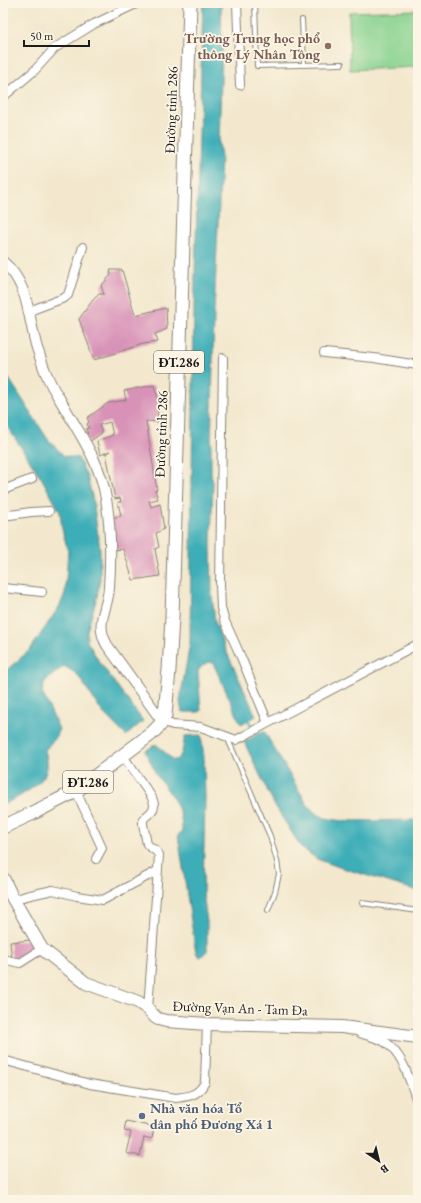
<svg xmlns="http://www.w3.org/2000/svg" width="421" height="1203" viewBox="0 0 421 1203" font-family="'EB Garamond',serif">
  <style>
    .green { fill: #89d390; stroke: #527856 }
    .water { fill: #3eaeb8; stroke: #2d656a }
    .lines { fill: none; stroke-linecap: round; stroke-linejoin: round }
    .stream { stroke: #3eaeb8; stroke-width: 2.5 }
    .building { fill: #d891b7 }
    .service-casing { stroke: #888275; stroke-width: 6 }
    .minor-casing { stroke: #888275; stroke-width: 10 }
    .tertiary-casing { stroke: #888275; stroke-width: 12 }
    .secondary-casing { stroke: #888275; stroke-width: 14 }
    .primary-casing { stroke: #888275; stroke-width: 15 }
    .service { stroke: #fff; stroke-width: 4 }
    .minor { stroke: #fff; stroke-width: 8 }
    .tertiary { stroke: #fff; stroke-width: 10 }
    .secondary { stroke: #fff; stroke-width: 12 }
    .primary { stroke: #fff; stroke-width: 13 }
    .education-dot { fill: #8d6e63; stroke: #fcf5e5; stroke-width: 1.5 }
    .service-dot { fill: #5c6f8a; stroke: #fcf5e5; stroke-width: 1.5 }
    .labels { text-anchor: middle; stroke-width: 3.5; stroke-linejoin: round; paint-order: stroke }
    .shield { fill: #fcf5e5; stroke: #5f5d58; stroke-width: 1 }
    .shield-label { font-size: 13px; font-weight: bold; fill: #1c1c1c }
    .education-label { font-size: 14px; font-weight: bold; fill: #785e54; stroke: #fcf5e5; text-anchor: end }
    .street-label { font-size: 14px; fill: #1c1c1c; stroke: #fcf5e5 }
    .service-label { font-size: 14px; font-weight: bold; fill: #4e5e75; stroke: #fcf5e5; text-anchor: start }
  </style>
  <rect width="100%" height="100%" fill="#fcf5e5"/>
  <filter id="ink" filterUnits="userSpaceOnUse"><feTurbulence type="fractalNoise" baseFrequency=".025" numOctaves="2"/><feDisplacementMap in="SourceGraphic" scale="8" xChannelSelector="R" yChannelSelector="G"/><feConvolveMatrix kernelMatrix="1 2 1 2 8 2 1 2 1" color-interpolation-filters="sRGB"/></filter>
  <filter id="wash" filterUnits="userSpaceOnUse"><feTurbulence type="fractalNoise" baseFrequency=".012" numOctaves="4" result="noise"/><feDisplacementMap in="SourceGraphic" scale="16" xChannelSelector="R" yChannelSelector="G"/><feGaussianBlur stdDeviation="0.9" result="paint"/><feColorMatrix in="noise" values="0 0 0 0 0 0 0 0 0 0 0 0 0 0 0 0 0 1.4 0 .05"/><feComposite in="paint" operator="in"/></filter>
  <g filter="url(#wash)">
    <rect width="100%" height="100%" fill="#f3e8ce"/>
    <path class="green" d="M418,10V67L350,70L349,12Z"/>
    <path class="water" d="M203,3H221L222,49L219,142L221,158L214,314L211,452V473L213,483L211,542L212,596L215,622L224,646L256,716L241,724L213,663L209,662L203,665L198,671L201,711L199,712H182L180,702L181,694L190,643L194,306Z
      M3,371L6,374L47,438L64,456L78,458L87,476L93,500L100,549V579L97,597L87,631V641L98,660L143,721L126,736L103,713L77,674L64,666L45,681L42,692L59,729L55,738L45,750C46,755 48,762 47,768C46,784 16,798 3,805V673L30,650L59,607L65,594L68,551L62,529L60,512L42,479L3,420Z
      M264,731L307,804L314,812L325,818L343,821L418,820V891L339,867L317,859L301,847L275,806L244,742Z
      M201,735L204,758L205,798L203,893L207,922V951L201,957L198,956L196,952L193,934L178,835L182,832C183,806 169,793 155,773V771L145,751L156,744L173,760C183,761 183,744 185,736Z"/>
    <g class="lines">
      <path class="stream" d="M248,719L257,738"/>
    </g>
    <g id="blocks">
      <path class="building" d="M110,270H122L135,315L166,308L167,329L155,334L158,342L143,344L94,360L79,319L93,300L99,294H104L101,286L111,275Z
        M154,385L156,393H157L158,422L146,421L157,490H155L158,499L149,501L151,507L160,504L164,529L156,533L159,547L155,549L160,576L133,580L123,549L114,550L111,518L121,516L118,502H121L120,498L115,499L106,453L110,451L100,455L97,441L113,435L110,422L99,425L102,433L89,442L85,435L88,433L86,429L89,428L87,424L89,422L87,418L108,403L126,400L124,391Z
        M32,940L37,949L25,957L12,959L10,942Z
        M126,1121L154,1127L152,1139L144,1137L140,1156L126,1153L131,1132L124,1131Z"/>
    </g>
  </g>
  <g filter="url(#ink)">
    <use href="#blocks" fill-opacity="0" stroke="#888275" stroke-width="1"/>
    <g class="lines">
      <defs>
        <path id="service" d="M255,3L257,66L342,64
          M302,20L304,65
          M227,737L270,836L277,861L279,874L275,892L268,910
          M362,903L418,911"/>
        <path id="minor" d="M237,3L240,85
          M3,97L34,71L55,48L94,24L138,3
          M29,311L64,298L68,295L83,247
          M324,353L374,358L418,365
          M223,358L220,585L221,608L224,619L241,657L268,723
          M3,490L32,479
          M3,516L31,512L49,511
          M3,588L42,592
          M162,721L173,725L201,727L236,740L418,644
          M123,756L151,796C158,809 152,811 143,819V824L147,844C151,849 156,849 159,855L148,1009
          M76,791L102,848L96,859
          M14,900L26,896L53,890L77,896L103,900L157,871
          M3,959L20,963L42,949
          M360,1033C368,1036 380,1038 386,1043C405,1057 410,1083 418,1104
          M3,1060L90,1084L176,1098C189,1096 198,1096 205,1082L207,1024"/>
        <path id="tertiary" d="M3,262C29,283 28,318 37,348C41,359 44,371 50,382C53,389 58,396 62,403C79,433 101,463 106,499C111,528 111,558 109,587C108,610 94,622 107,645L162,721"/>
        <path id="secondary" d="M3,878L12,897L42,949L86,983L138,1002L148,1009L155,1017L158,1019L166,1021L207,1024L342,1027L418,1037"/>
        <path id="primary" d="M3,827L33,813L76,791L151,734L160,725L165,715L169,670L172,618L190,3"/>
      </defs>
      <use href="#service" class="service-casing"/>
      <use href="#minor" class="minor-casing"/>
      <use href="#tertiary" class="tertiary-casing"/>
      <use href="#secondary" class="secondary-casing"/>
      <use href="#primary" class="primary-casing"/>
      <use href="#service" class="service"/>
      <use href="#minor" class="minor"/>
      <use href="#tertiary" class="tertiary"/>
      <use href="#secondary" class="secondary"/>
      <use href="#primary" class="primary"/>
    </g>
  </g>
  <circle class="education-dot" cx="328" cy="46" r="4"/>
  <circle class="service-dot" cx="142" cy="1116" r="4"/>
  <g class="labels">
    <g class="shield">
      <rect x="154" y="351" width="50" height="22" rx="3"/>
      <rect x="63" y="771" width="50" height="22" rx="3"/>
    </g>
    <g class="shield-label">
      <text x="179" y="367">ĐT.286</text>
      <text x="88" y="787">ĐT.286</text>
    </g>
    <g class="education-label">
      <text x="320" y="43">Trường Trung học phổ<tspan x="320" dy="16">thông Lý Nhân Tông</tspan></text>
    </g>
    <g class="street-label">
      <text transform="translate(171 110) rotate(-88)" y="5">Đường tỉnh 286</text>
      <text transform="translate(161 434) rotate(-88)" y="5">Đường tỉnh 286</text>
      <text transform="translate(240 1008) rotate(2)" y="5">Đường Vạn An - Tam Đa</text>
    </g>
    <g class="service-label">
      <text x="150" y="1113">Nhà văn hóa Tổ<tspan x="150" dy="16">dân phố Đương Xá 1</tspan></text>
    </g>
  </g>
  <rect width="421" height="1203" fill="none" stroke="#fcf5e5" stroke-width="16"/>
  <g transform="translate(379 1161) rotate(145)" stroke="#fcf5e5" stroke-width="3" paint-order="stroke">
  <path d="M0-3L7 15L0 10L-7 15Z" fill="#1c1c1c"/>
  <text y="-6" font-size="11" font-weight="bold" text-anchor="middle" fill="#1c1c1c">B</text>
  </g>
  <path d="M24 40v6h65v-6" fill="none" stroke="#1c1c1c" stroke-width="2"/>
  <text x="30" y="40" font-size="12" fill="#1c1c1c" stroke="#fcf5e5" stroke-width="3" paint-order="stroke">50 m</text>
</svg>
